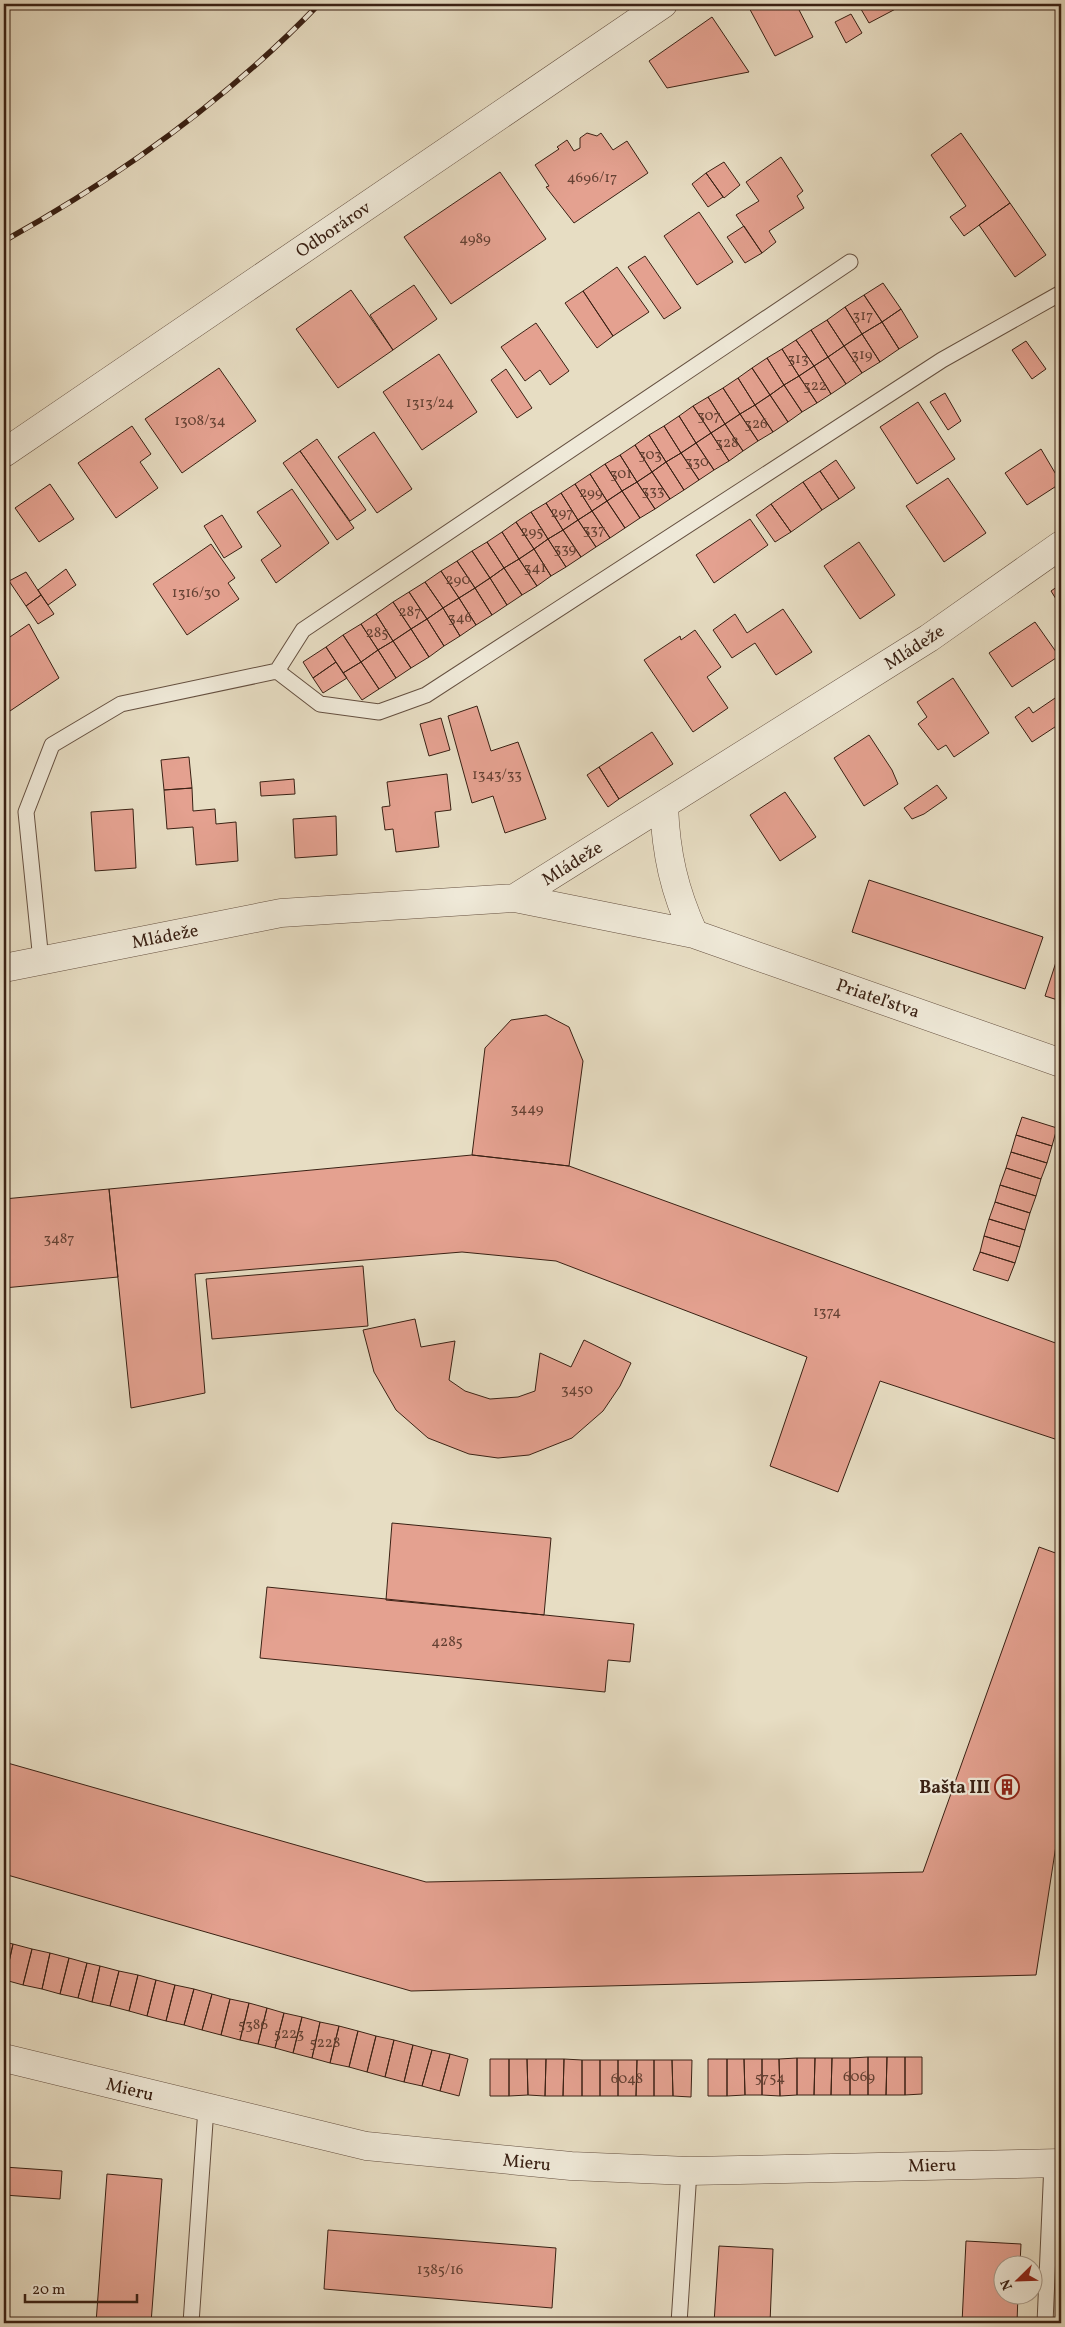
<svg xmlns="http://www.w3.org/2000/svg" width="1065" height="2327" viewBox="0 0 1065 2327" font-family="Vollkorn,serif">
  <style>
    .building { fill: #e4a190; stroke: #3a2114 }
    .lines { fill: none; stroke-linecap: round; stroke-linejoin: round }
    .lane-casing { stroke: #655040; stroke-width: 17 }
    .street-casing { stroke: #655040; stroke-width: 29 }
    .lane { stroke: #efe9d8; stroke-width: 15 }
    .street { stroke: #efe9d8; stroke-width: 28 }
    .rail-casing { stroke: #3a2114; stroke-width: 5.5 }
    .rail { stroke: #efe9d8; stroke-width: 4; stroke-dasharray: 11; stroke-linecap: butt }
    .labels { text-anchor: middle; stroke-width: 4.5; stroke-linejoin: round; paint-order: stroke }
    .number-label { font-size: 15px; fill: #644133 }
    .street-label { font-size: 18px; fill: #3a2114; stroke: #efe9d8 }
    .poi-label { font-size: 18px; font-weight: bold; fill: #3a2114; stroke: #efe9d8; text-anchor: end }
  </style>
  <rect width="100%" height="100%" fill="#e7ddc3"/>
  <filter id="stains"><feTurbulence type="fractalNoise" baseFrequency=".004" numOctaves="4"/><feColorMatrix values="0 0 0 0 .2 0 0 0 0 .09 0 0 0 0 .02 0 0 0 .5 -.17"/></filter>
  <radialGradient id="worn" r=".72"><stop offset=".6" stop-color="#630" stop-opacity="0"/><stop offset="1" stop-color="#630" stop-opacity=".3"/></radialGradient>
  <path class="building" d="M747,4H796L813,37L775,56Z
    M858,4H905L869,23Z
    M851,14L862,33L846,43L835,22Z
    M712,17L749,72L667,88L649,61Z
    M587,133L597,136L601,133L613,150L627,141L648,173L574,223L546,187L549,186L535,165L559,149L557,147L567,140L574,151L580,148V138Z
    M961,133L1010,203L964,236L950,217L966,206L931,155Z
    M781,157L803,191L797,196L804,208L769,231L776,242L762,253L736,215L759,201L746,182Z
    M724,162L740,185L724,198L706,173Z
    M500,172L546,239L451,304L404,237Z
    M706,173L723,197L708,207L692,184Z
    M1010,203L1046,255L1015,277L979,225Z
    M699,212L733,262L697,285L664,236Z
    M744,226L762,253L745,263L727,237Z
    M645,256L681,308L664,319L628,267Z
    M617,267L649,312L613,336L583,291Z
    M883,283L901,309L882,322L864,295Z
    M414,285L437,319L393,350L370,315Z
    M351,290L393,350L338,388L296,329Z
    M583,291L613,336L597,348L565,303Z
    M864,295L882,322L862,334L845,307Z
    M845,307L862,334L844,346L827,320Z
    M901,309L918,337L899,349L882,322Z
    M827,320L844,346L828,357L811,330Z
    M882,322L899,349L880,362L862,334Z
    M536,323L569,371L550,385L540,370L525,381L501,347Z
    M811,330L828,357L814,366L796,340Z
    M862,334L880,362L862,373L844,346Z
    M796,340L814,366L799,376L782,349Z
    M1026,341L1046,369L1032,379L1012,350Z
    M844,346L862,373L846,384L828,357Z
    M782,349L799,376L784,385L767,358Z
    M439,354L477,412L422,450L383,392Z
    M828,357L846,384L831,394L814,366Z
    M767,358L784,385L770,395L752,368Z
    M814,366L831,394L817,403L799,376Z
    M219,368L256,421L182,473L145,419Z
    M752,368L770,395L755,405L738,378Z
    M506,369L532,408L517,418L491,380Z
    M799,376L817,403L802,412L784,385Z
    M738,378L755,405L740,414L723,388Z
    M784,385L802,412L788,422L770,395Z
    M723,388L740,414L725,424L708,397Z
    M945,393L961,421L948,430L930,402Z
    M770,395L788,422L773,432L755,405Z
    M708,397L725,424L711,433L693,406Z
    M918,402L955,459L917,484L880,427Z
    M755,405L773,432L758,441L740,414Z
    M693,406L711,433L696,443L679,416Z
    M740,414L758,441L743,451L725,424Z
    M679,416L696,443L681,453L664,426Z
    M725,424L743,451L729,461L711,433Z
    M132,426L151,454L140,462L158,488L116,518L78,463Z
    M664,426L681,453L666,462L649,435Z
    M374,432L412,489L377,513L338,457Z
    M711,433L729,461L714,470L696,443Z
    M649,435L666,462L652,472L635,445Z
    M317,439L366,510L350,521L300,451Z
    M696,443L714,470L699,480L681,453Z
    M635,445L652,472L637,482L620,455Z
    M1041,449L1061,483L1027,505L1005,473Z
    M300,451L354,528L337,540L283,463Z
    M681,453L699,480L684,490L666,462Z
    M620,455L637,482L622,491L605,464Z
    M836,460L855,488L839,499L820,471Z
    M666,462L684,490L670,499L652,472Z
    M605,464L622,491L607,501L590,474Z
    M820,471L839,499L822,510L803,482Z
    M652,472L670,499L655,509L637,482Z
    M590,474L607,501L592,511L575,484Z
    M948,478L986,533L944,562L906,506Z
    M637,482L655,509L640,518L622,491Z
    M803,482L822,510L791,532L771,504Z
    M50,484L74,519L39,542L15,508Z
    M575,484L592,511L578,520L561,493Z
    M292,489L329,543L276,583L261,560L281,546L257,512Z
    M622,491L640,518L625,528L607,501Z
    M561,493L578,520L563,530L546,503Z
    M607,501L625,528L610,538L592,511Z
    M546,503L563,530L548,539L531,512Z
    M771,504L791,532L775,542L756,515Z
    M592,511L610,538L596,547L578,520Z
    M531,512L548,539L534,549L516,522Z
    M222,515L242,547L224,558L204,526Z
    M750,519L768,545L714,583L696,555Z
    M578,520L596,547L581,557L563,530Z
    M516,522L534,549L519,559L502,532Z
    M563,530L581,557L566,567L548,539Z
    M502,532L519,559L504,568L487,542Z
    M548,539L566,567L551,576L534,549Z
    M487,542L504,568L490,578L472,551Z
    M859,542L895,595L860,619L824,566Z
    M211,544L235,578L228,583L239,599L187,635L153,584Z
    M534,549L551,576L537,586L519,559Z
    M472,551L490,578L475,588L457,561Z
    M519,559L537,586L522,595L504,568Z
    M457,561L475,588L459,598L441,571Z
    M504,568L522,595L507,605L490,578Z
    M66,569L76,585L48,605L38,590Z
    M441,571L459,598L443,608L425,582Z
    M26,572L41,595L26,606L9,581Z
    M490,578L507,605L492,615L475,588Z
    M425,582L443,608L427,619L409,592Z
    M1061,584V607L1051,591Z
    M475,588L492,615L476,625L459,598Z
    M409,592L427,619L411,629L393,602Z
    M41,595L54,614L38,624L26,606Z
    M459,598L476,625L460,636L443,608Z
    M393,602L411,629L393,641L376,614Z
    M443,608L460,636L444,646L427,619Z
    M783,609L812,652L776,675L755,643L732,658L713,630L735,614L747,633Z
    M376,614L393,641L378,650L361,624Z
    M427,619L444,646L429,657L411,629Z
    M1035,622L1059,656L1012,687L989,653Z
    M29,624L59,678L4,715V641Z
    M361,624L378,650L361,662L343,635Z
    M411,629L429,657L411,668L393,641Z
    M695,630L721,667L707,677L728,708L693,732L644,660L680,636L681,640Z
    M343,635L361,662L343,673L326,647Z
    M393,641L411,668L396,678L378,650Z
    M326,647L336,662L313,678L303,662Z
    M378,650L396,678L379,689L361,662Z
    M336,662L347,678L323,693L313,678Z
    M361,662L379,689L362,700L343,673Z
    M953,678L989,733L954,757L946,745L938,750L918,724L927,717L917,702Z
    M1061,694V723L1032,742L1015,717L1029,707L1033,713Z
    M477,706L491,751L518,742L546,819L505,833L493,796L472,803L448,716Z
    M441,718L450,750L429,756L420,724Z
    M652,732L673,764L619,799L599,767Z
    M869,735L892,770L898,784L864,806L834,758Z
    M189,757L192,788L164,790L161,760Z
    M599,767L619,799L608,807L587,775Z
    M447,774L451,810L435,812L439,847L396,852L393,829L385,830L382,807L390,806L387,782Z
    M294,779L295,794L261,796L260,782Z
    M937,785L947,798L924,814L912,819L904,808Z
    M192,788L193,811L215,809L216,824L236,822L238,861L196,865L193,827L167,829L164,790Z
    M785,792L816,837L780,861L750,815Z
    M133,809L136,868L95,871L91,812Z
    M336,816L337,855L295,858L293,819Z
    M869,880L1043,937L1025,989L852,932Z
    M1058,956L1061,957V1001L1045,996Z
    M546,1015L569,1027L583,1061L569,1166L472,1155L485,1048L511,1020Z
    M1022,1117L1057,1128L1052,1146L1016,1135Z
    M1016,1135L1052,1146L1047,1163L1011,1152Z
    M1011,1152L1047,1163L1041,1179L1006,1168Z
    M472,1155L569,1166L1061,1345V1441L880,1381L838,1492L770,1466L807,1357L556,1261L462,1252L195,1274L205,1393L131,1408L109,1189Z
    M1006,1168L1041,1179L1036,1196L1000,1185Z
    M1000,1185L1036,1196L1030,1213L995,1202Z
    M109,1189L118,1277L4,1288V1199Z
    M995,1202L1030,1213L1025,1230L989,1219Z
    M989,1219L1025,1230L1020,1247L984,1236Z
    M984,1236L1020,1247L1015,1263L980,1252Z
    M980,1252L1015,1263L1008,1281L973,1270Z
    M363,1266L368,1326L212,1339L206,1279Z
    M415,1319L421,1347L455,1341L449,1380L465,1391L490,1399L518,1397L535,1391L540,1353L571,1367L584,1340L631,1363L620,1386L603,1411L572,1438L529,1455L498,1458L469,1454L428,1438L396,1410L374,1372L363,1330Z
    M392,1523L551,1538L544,1615L386,1600Z
    M1039,1547L1061,1555V1813L1036,1975L411,1991L4,1874V1762L426,1882L923,1872Z
    M267,1587L634,1624L630,1662L608,1660L605,1692L260,1658Z
    M4,1942L13,1944L5,1980H4Z
    M13,1944L32,1949L23,1985L5,1980Z
    M32,1949L50,1953L42,1989L23,1985Z
    M50,1953L69,1958L60,1994L42,1989Z
    M69,1958L87,1963L78,1998L60,1994Z
    M87,1963L100,1966L92,2002L78,1998Z
    M100,1966L119,1971L110,2006L92,2002Z
    M119,1971L138,1975L129,2011L110,2006Z
    M138,1975L156,1980L147,2016L129,2011Z
    M156,1980L175,1985L166,2021L147,2016Z
    M175,1985L194,1989L184,2025L166,2021Z
    M194,1989L212,1994L202,2030L184,2025Z
    M212,1994L230,1999L221,2035L202,2030Z
    M230,1999L249,2003L240,2040L221,2035Z
    M249,2003L267,2008L258,2044L240,2040Z
    M267,2008L284,2013L275,2048L258,2044Z
    M284,2013L302,2017L293,2053L275,2048Z
    M302,2017L320,2022L312,2058L293,2053Z
    M320,2022L339,2026L330,2063L312,2058Z
    M339,2026L358,2031L349,2067L330,2063Z
    M358,2031L376,2036L367,2072L349,2067Z
    M376,2036L394,2040L385,2077L367,2072Z
    M394,2040L413,2045L404,2082L385,2077Z
    M413,2045L432,2050L422,2086L404,2082Z
    M432,2050L450,2054L440,2091L422,2086Z
    M450,2054L468,2059L459,2096L440,2091Z
    M868,2057V2095H850V2058Z
    M868,2057H887L886,2095H868Z
    M887,2057H905V2095H886Z
    M905,2057H922V2094L905,2095Z
    M797,2058H815L814,2095H797Z
    M797,2058V2095L780,2096L779,2059Z
    M815,2058H832L831,2095H814Z
    M832,2058H850V2095H831Z
    M490,2059H509V2096H490Z
    M509,2059H527L528,2095L509,2096Z
    M527,2059H546L545,2096L528,2095Z
    M546,2059H564L563,2096H545Z
    M564,2059L582,2060V2096H563Z
    M708,2059H727V2096H708Z
    M727,2059H744L745,2095L727,2096Z
    M744,2059H762V2095H745Z
    M762,2059H779L780,2096L762,2095Z
    M582,2060H600V2096H582Z
    M600,2060H618V2096H600Z
    M618,2060H637L636,2096H618Z
    M637,2060H654V2096H636Z
    M654,2060H672L673,2096H654Z
    M672,2060H692L691,2097L673,2096Z
    M4,2167L62,2171L60,2199L4,2195Z
    M107,2174L162,2179L151,2323H96Z
    M328,2230L556,2248L552,2308L324,2289Z
    M966,2241L1021,2244L1020,2264H1002V2294H1018L1017,2323H962Z
    M719,2246L773,2249L770,2323H714Z"/>
  <g class="lines">
    <defs>
      <path id="lane" d="M277,671L320,704L379,712L426,695L942,360L1061,293
        M41,961L26,812L52,745L121,704L277,671L303,630L850,262
        M191,2323L206,2108
        M679,2323L689,2171
        M1045,2323L1052,2163"/>
      <path id="street" d="M4,453L663,4
        M664,806C666,854 674,890 694,934
        M515,898L694,934L1061,1063
        M4,968L281,913L515,898L929,638L1061,545
        M4,2058L366,2146L571,2166L689,2171L1061,2163"/>
    </defs>
    <use href="#lane" class="lane-casing"/>
    <use href="#street" class="street-casing"/>
    <use href="#lane" class="lane"/>
    <use href="#street" class="street"/>
    <defs>
      <path id="rail" d="M4,241C119,177 228,99 319,4"/>
    </defs>
    <use href="#rail" class="rail-casing"/>
    <use href="#rail" class="rail"/>
  </g>
  <defs>
    <symbol id="building-ring" viewBox="-11 -11 22 22"><circle r="9.5" fill="#efe9d8" stroke="#8f2418" stroke-width="1.5"/><path d="M-4-6H4V6H1V3H-1V6H-4ZM-2.5-4.3h1.7v1.8h-1.7ZM.8-4.3h1.7v1.8H.8ZM-2.5-1h1.7V.8h-1.7ZM.8-1h1.7V.8H.8Z" fill="#8f2418"/></symbol>
  </defs>
  <g fill-rule="evenodd">
    <use href="#building-ring" x="993" y="1773" width="28" height="28"/>
  </g>
  <g class="labels">
    <g class="number-label">
      <text x="592" y="182">4696/17</text>
      <text x="475" y="243">4989</text>
      <text x="863" y="320">317</text>
      <text x="862" y="359">319</text>
      <text x="798" y="363">313</text>
      <text x="815" y="390">322</text>
      <text x="430" y="407">1313/24</text>
      <text x="709" y="420">307</text>
      <text x="200" y="425">1308/34</text>
      <text x="756" y="428">326</text>
      <text x="727" y="447">328</text>
      <text x="650" y="459">303</text>
      <text x="697" y="466">330</text>
      <text x="621" y="478">301</text>
      <text x="653" y="495">333</text>
      <text x="591" y="497">299</text>
      <text x="562" y="517">297</text>
      <text x="594" y="534">337</text>
      <text x="532" y="536">295</text>
      <text x="565" y="553">339</text>
      <text x="535" y="572">341</text>
      <text x="458" y="584">290</text>
      <text x="196" y="597">1316/30</text>
      <text x="410" y="616">287</text>
      <text x="460" y="622">346</text>
      <text x="377" y="637">285</text>
      <text x="497" y="779">1343/33</text>
      <text x="527" y="1113">3449</text>
      <text x="59" y="1243">3487</text>
      <text x="827" y="1316">1374</text>
      <text x="577" y="1394">3450</text>
      <text x="447" y="1646">4285</text>
      <text x="253" y="2029">5386</text>
      <text x="289" y="2038">5223</text>
      <text x="325" y="2047">5228</text>
      <text x="859" y="2081">6069</text>
      <text x="770" y="2082">5754</text>
      <text x="627" y="2083">6048</text>
      <text x="440" y="2274">1385/16</text>
    </g>
    <g class="street-label">
      <text transform="translate(333 229) rotate(-34)" y="6">Odborárov</text>
      <text transform="translate(914 647) rotate(-33)" y="6">Mládeže</text>
      <text transform="translate(572 863) rotate(-32)" y="6">Mládeže</text>
      <text transform="translate(165 936) rotate(-11)" y="6">Mládeže</text>
      <text transform="translate(878 998) rotate(19)" y="6">Priateľstva</text>
      <text transform="translate(130 2089) rotate(14)" y="6">Mieru</text>
      <text transform="translate(527 2162) rotate(6)" y="6">Mieru</text>
      <text transform="translate(932 2165) rotate(-1)" y="6">Mieru</text>
    </g>
    <g class="poi-label">
      <text x="990" y="1793">Bašta III</text>
    </g>
  </g>
  <rect width="1065" height="2327" fill="none" stroke="#e7ddc3" stroke-width="20"/>
  <rect x="5" y="5" width="1055" height="2317" fill="none" stroke="#3a2114" stroke-width="2.5"/>
  <rect x="10" y="10" width="1045" height="2307" fill="none" stroke="#3a2114"/>
  <g transform="translate(1018 2280) rotate(247)"><circle r="24" fill="#efe9d8" stroke="#a7998a"/>
  <path d="M0-4L9 19L0 12L-9 19Z" fill="#8f2418"/>
  <text y="-8" font-size="14" font-weight="bold" text-anchor="middle" fill="#3a2114">N</text>
  </g>
  <path d="M25 2294v8h112v-8" fill="none" stroke="#3a2114" stroke-width="2.5"/>
  <text x="32" y="2294" font-size="15" fill="#3a2114" stroke="#efe9d8" stroke-width="4" paint-order="stroke">20 m</text>
  <rect width="100%" height="100%" filter="url(#stains)"/>
  <rect width="100%" height="100%" fill="url(#worn)"/>
</svg>
